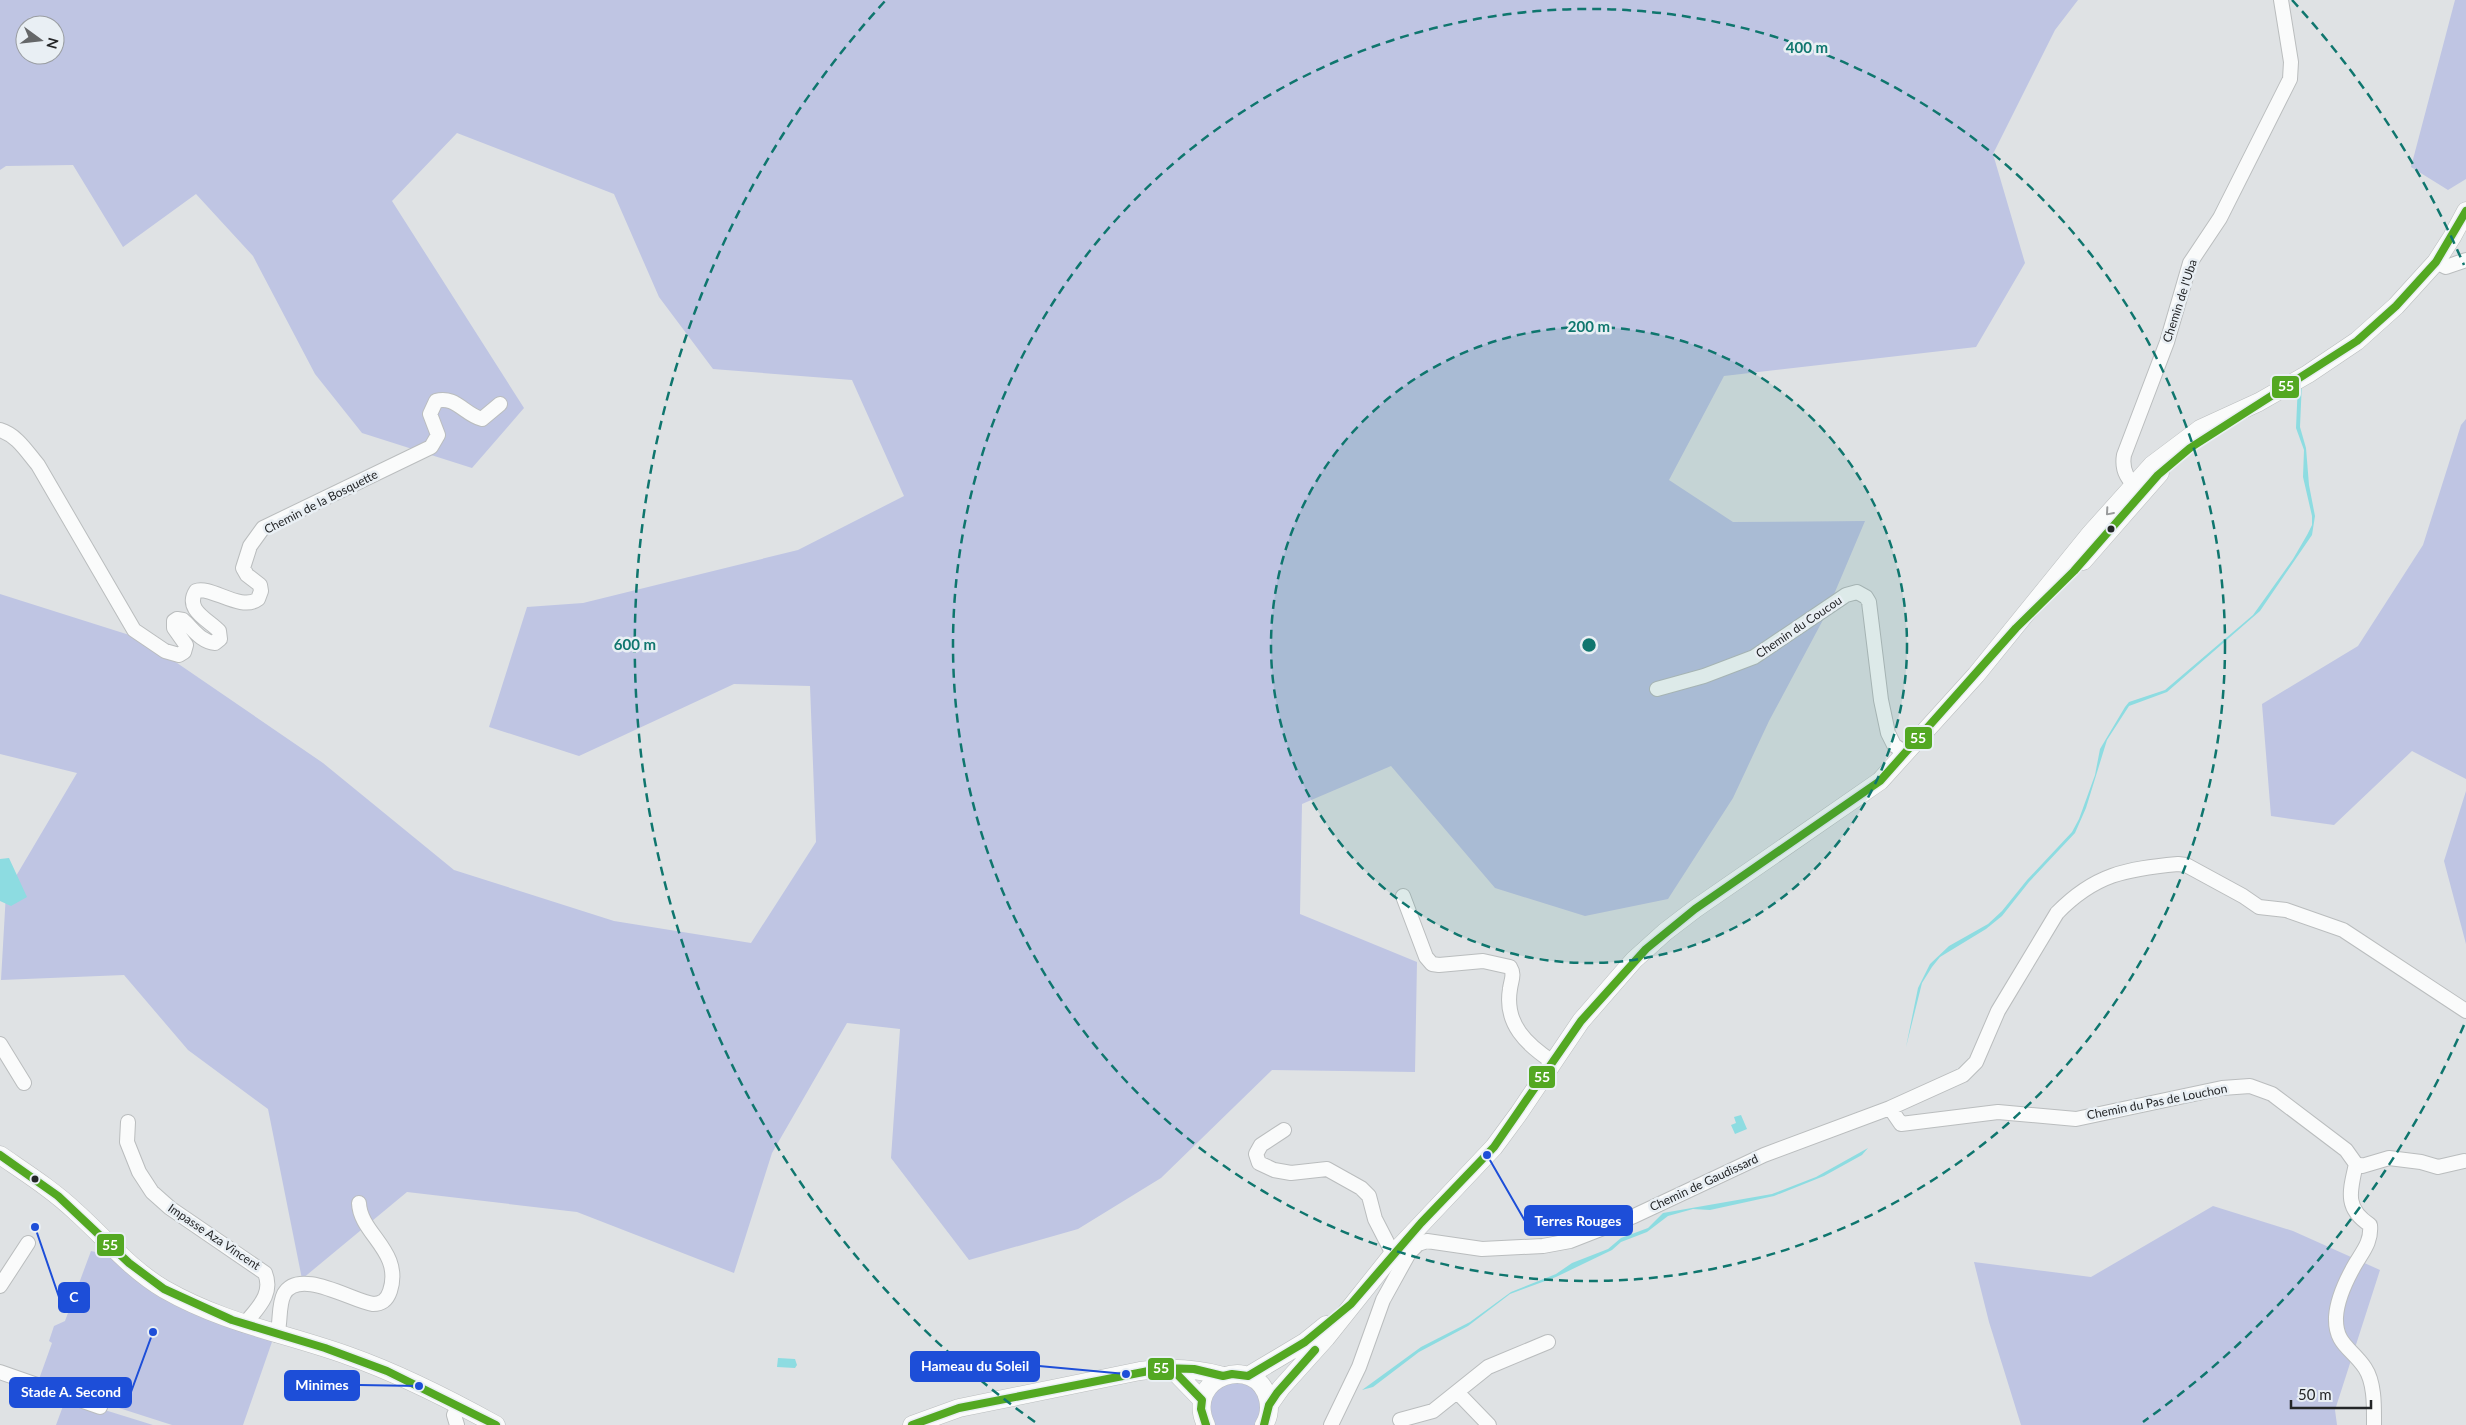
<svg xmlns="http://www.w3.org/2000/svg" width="2466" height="1425" viewBox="0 0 2466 1425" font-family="Lato,sans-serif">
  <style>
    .green { fill: #bfc5e3; fill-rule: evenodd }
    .water { fill: #8ddce1 }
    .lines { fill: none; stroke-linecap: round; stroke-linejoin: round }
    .minor-casing { stroke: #babdbe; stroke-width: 16 }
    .major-casing { stroke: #babdbe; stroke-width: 19 }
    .minor { stroke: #fafbfb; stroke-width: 14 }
    .major { stroke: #fafbfb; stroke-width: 18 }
    .bus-1-casing { stroke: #e9eff4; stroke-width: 11 }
    .bus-1 { stroke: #53a822; stroke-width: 8 }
    .oneway { stroke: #999b9c }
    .ring { fill: none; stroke: #0f766e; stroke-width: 2.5; stroke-dasharray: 9 6 }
    .bus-dot { fill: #232527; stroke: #e9eff4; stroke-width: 2 }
    .labels { text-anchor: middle; stroke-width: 5; stroke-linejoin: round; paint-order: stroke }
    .street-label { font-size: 12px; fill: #232527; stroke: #e9eff4 }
    .centre { fill: #0f766e; stroke: #e9eff4; stroke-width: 2.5 }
    .ring-label { font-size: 15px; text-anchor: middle; font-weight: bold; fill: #0f766e; stroke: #e9eff4; stroke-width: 5; stroke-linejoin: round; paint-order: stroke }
    .leader { fill: none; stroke: #1d4ed8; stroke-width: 2 }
    .callout-dot { fill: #1d4ed8; stroke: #e9eff4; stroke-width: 2 }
    .callout { fill: #1d4ed8; stroke: #1d4ed8; stroke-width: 2 }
    .callout-label { font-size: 14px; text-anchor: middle; font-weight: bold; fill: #fff }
    .line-badge { stroke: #e9eff4; stroke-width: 2 }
    .badge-label { font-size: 14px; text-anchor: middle; font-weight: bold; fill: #fff }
  </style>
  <rect width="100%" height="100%" fill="#dfe2e4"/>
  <path class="green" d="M0,0H2078L2055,30L1993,154L2025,263L1976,347L1724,376L1669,480L1733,522L1865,521L1824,618L1769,721L1733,798L1668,899L1585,916L1495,888L1391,766L1302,804L1300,914L1417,962L1415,1072L1272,1070L1161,1178L1078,1229L969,1260L891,1158L900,1029L847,1023L772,1153L734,1273L577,1212L407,1192L302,1279L268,1109L188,1050L124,975L1,980L6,893L77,773L0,754V594L142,639L323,763L454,870L614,921L751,943L816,842L810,686L734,684L579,756L489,727L527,607L583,603L798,550L904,496L852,380L713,369L659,297L614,194L457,133L392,201L524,408L472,468L362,433L315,374L253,256L196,194L123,247L73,165L6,166L0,170ZM25,25H55V55H25Z
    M2455,0H2466V179L2448,190L2411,167Z
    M2466,419V779L2412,751L2334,825L2271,816L2262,704L2358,646L2423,545L2461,425Z
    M2466,791V944L2444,861Z
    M2213,1206L2293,1231L2380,1270L2335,1410L2337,1425H2021L1989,1322L1974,1262L2091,1277Z
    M91,1251L117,1257L273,1339L243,1425H172L38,1382L52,1343L49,1341L54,1326L65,1321Z
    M1227,1381L1253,1386L1263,1404L1257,1425H1214L1208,1400Z
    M66,1398L153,1425H56Z"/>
  <path class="water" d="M2302,381L2300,427L2306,448L2309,485L2315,516L2312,535L2260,611L2167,692L2129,706L2107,740L2086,808L2075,833L2029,882L2002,916L1986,929L1940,957L1932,967L1922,983L1906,1047L1918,988L1930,964L1949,946L1988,924L2002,911L2027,880L2072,832L2079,819L2095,775L2100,749L2125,707L2129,702L2165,690L2253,615L2293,559L2307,535L2312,525V516L2303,477L2304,450L2296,428L2298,383Z
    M9,858L27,897L11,906L0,901V859Z
    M1741,1115L1747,1129L1735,1134L1731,1125L1736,1123L1734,1117Z
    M1868,1148L1862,1155L1824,1176L1774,1196L1710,1210L1693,1209L1668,1216L1647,1232L1621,1242L1612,1250L1556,1277L1510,1294L1468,1326L1419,1352L1373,1387L1362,1390L1421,1347L1470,1322L1511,1292L1556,1274L1572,1263L1608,1249L1621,1238L1648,1228L1663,1213L1772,1194L1816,1177Z
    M778,1358L795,1359L797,1365L795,1368L777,1367Z"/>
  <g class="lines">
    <defs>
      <path id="minor" d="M2436,262L2446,267L2466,260
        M0,430C17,435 27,452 38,465L134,630L165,651L179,655L184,652L186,645L174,628V621L177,619L183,620C193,629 201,642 215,643L220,639L219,631C209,620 184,610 196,591C210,585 241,612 258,599L261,591L260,585L247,575L243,568L250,546L263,528L431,447L438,435L430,414L436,401C455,395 465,415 482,419L500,404
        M2141,492C2129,481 2121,472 2124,455L2167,342L2190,263L2220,218L2290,79L2291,62L2281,0
        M1657,689L1704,676L1754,657L1846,595L1857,592L1866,597L1869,602L1881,700L1888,733L1894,745L1906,754
        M1403,896L1426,957L1432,964L1439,965L1483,961L1510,967C1515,975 1511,980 1510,989C1504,1024 1527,1045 1553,1062
        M0,1044L24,1083
        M1890,1108L1901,1124L1998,1112L2076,1119L2222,1088L2250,1086L2272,1094L2346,1150L2356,1164L2362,1166L2389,1158L2421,1162L2438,1167L2464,1161
        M128,1122L127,1142L139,1172L152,1192L170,1208L265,1273C274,1295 256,1309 244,1325
        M1284,1130L1261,1145L1256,1154L1259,1163L1274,1170L1291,1173L1327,1169L1361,1188L1369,1196L1375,1219L1393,1254
        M2356,1164C2350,1191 2344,1208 2370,1225C2372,1244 2360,1254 2352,1270C2345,1283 2337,1301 2336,1317C2335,1345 2352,1348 2365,1368C2375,1383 2374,1408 2374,1425
        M0,1286L28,1243
        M277,1335C281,1322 278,1306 284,1294C299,1267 352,1301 373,1304C382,1304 387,1300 390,1291C403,1251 360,1234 359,1203
        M0,1372L100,1407
        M1457,1392L1489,1425
        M1400,1420L1433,1411L1488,1367L1548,1342
        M457,1425L454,1415L459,1405
        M1331,1425L1359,1367L1383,1300L1409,1253L1418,1244L1427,1241L1482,1249L1543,1246L1570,1241L1634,1216L1764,1155L1890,1108L1963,1075L1976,1062L1998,1011L2057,913C2095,874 2126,869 2178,864L2186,865L2243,896L2259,907L2286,910L2343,930L2466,1011"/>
      <path id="major" d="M2083,561L2160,473
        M0,1155C26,1173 53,1190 76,1212C105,1238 130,1269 164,1289C225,1324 285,1333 349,1356C400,1374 449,1399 496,1425
        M1171,1368L1202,1400
        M1248,1376L1305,1342L1326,1325
        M1269,1405L1281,1388L1326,1338L1393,1254L1494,1147L1519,1113L1581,1021L1634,960L1665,932L1695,909L1880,781L1976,675L2091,533L2152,465L2200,429L2259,402L2308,374L2357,341L2396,306L2436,262L2452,237L2466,211
        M912,1425L959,1408L1140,1371C1169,1367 1195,1368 1223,1376
        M1206,1425C1183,1376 1257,1353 1268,1399C1270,1408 1269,1417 1264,1425"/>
    </defs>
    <use href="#minor" class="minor-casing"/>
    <use href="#major" class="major-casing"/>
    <use href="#minor" class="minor"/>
    <use href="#major" class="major"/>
    <defs>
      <path id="bus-1" d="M0,1155L58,1196L129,1263L164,1289L232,1320L325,1348L387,1371L496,1425
        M1157,1369L1171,1368L1202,1400L1201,1409L1206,1425
        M912,1425L959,1408L1164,1368L1194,1369L1223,1376L1232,1374L1248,1376L1305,1342L1351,1304L1421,1223L1494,1147L1581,1021L1646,949L1695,909L1880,781L2016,628L2074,571L2158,475L2190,448L2357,341L2396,306L2436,262L2466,211
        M1264,1425L1269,1405L1277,1393L1315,1350"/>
    </defs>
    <use href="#bus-1" class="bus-1-casing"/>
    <use href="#bus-1" class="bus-1"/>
  </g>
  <defs><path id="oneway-chevron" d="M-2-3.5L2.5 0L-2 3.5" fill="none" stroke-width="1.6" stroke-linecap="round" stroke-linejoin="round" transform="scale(1.25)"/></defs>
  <use class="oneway" href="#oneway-chevron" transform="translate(2109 512) rotate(131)"/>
  <circle cx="1589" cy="645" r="318" fill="#0f766e" fill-opacity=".12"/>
  <g class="ring">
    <circle cx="1589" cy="645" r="318"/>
    <circle cx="1589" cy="645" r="636"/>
    <path d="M2464 1025A954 954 0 0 1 2143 1422M1035 1422A954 954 0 0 1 886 0M2292 0A954 954 0 0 1 2464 265"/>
  </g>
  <g class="bus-dot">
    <circle cx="2111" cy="529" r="4.5"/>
    <circle cx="35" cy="1179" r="4.5"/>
  </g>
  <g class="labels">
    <g class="street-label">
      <text transform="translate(2180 301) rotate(-72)" y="4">Chemin de l'Uba</text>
      <text transform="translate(321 502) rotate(-27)" y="4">Chemin de la Bosquette</text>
      <text transform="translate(1799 627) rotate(-34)" y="4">Chemin du Coucou</text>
      <text transform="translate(2157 1102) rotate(-11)" y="4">Chemin du Pas de Louchon</text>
      <text transform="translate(1704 1183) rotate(-25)" y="4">Chemin de Gaudissard</text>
      <text transform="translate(214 1237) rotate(34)" y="4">Impasse Aza Vincent</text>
    </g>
  </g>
  <circle cx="1589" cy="645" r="8" class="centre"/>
  <g class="ring-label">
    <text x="1807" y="53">400 m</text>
    <text x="1589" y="332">200 m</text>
    <text x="635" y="650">600 m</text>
  </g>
  <path class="leader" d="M1487 1155L1525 1221M35 1227L59 1297M1126 1374L1039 1366M419 1386L359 1385M153 1332L131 1392"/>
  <g class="callout-dot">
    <circle cx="1487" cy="1155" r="5"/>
    <circle cx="35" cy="1227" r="5"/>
    <circle cx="1126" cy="1374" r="5"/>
    <circle cx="419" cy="1386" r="5"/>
    <circle cx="153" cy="1332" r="5"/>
  </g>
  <g class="callout">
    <rect x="1525" y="1206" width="107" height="29" rx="5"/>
    <rect x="59" y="1283" width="30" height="29" rx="5"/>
    <rect x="911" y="1352" width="128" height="29" rx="5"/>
    <rect x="285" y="1371" width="74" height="29" rx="5"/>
    <rect x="10" y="1378" width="121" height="29" rx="5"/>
  </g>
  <g class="callout-label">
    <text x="1578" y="1226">Terres Rouges</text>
    <text x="74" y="1302">C</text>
    <text x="975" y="1371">Hameau du Soleil</text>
    <text x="322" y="1390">Minimes</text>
    <text x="71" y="1397">Stade A. Second</text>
  </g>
  <g class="line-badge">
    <rect x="2271" y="375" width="29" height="24" rx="5" fill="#53a822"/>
    <rect x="1904" y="726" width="29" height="24" rx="5" fill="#53a822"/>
    <rect x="1528" y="1065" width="28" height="24" rx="5" fill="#53a822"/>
    <rect x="96" y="1233" width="29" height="24" rx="5" fill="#53a822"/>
    <rect x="1147" y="1357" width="28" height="24" rx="5" fill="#53a822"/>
  </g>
  <g class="badge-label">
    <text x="2286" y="391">55</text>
    <text x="1918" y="743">55</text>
    <text x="1542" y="1082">55</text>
    <text x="110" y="1250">55</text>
    <text x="1161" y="1373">55</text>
  </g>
  <g transform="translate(40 40) rotate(105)"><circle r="24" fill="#e9eff4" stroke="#9a9ea2"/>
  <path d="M0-4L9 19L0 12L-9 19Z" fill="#656769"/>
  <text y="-8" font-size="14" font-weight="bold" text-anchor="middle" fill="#232527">N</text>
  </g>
  <path d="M2291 1400v8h80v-8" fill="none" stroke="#232527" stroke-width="2.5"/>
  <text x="2298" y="1400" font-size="15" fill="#232527" stroke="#e9eff4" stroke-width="4" paint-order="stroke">50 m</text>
</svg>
